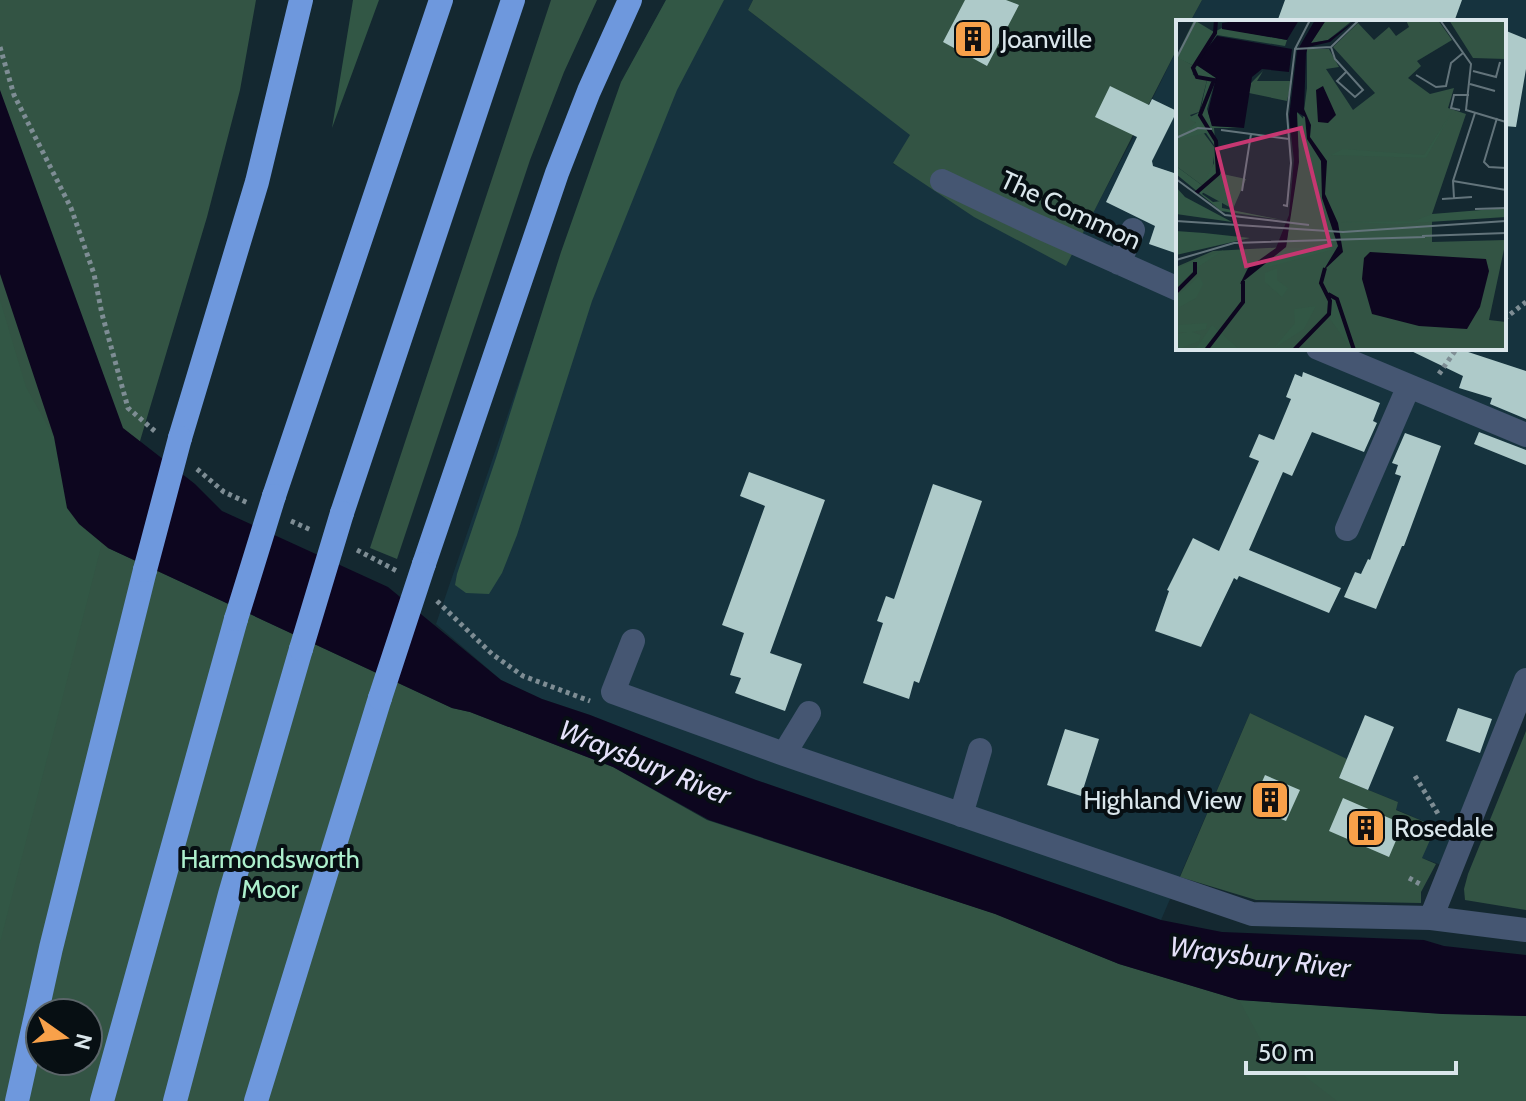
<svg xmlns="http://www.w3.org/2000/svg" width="1526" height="1101" viewBox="0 0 1526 1101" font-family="Cabin,sans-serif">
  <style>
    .built { fill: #16333e }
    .green { fill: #335444; fill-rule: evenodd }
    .forest { fill: #325745 }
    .water { fill: #0d061f }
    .building { fill: #aecac9 }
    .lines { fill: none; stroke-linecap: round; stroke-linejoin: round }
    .path { stroke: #7e8d94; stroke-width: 5; stroke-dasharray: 4 4; stroke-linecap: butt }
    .minor { stroke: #455672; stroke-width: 24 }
    .highway { stroke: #6e98dd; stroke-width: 24 }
    .highway-bridge { stroke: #6e98dd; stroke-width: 24 }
    .labels { text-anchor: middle; stroke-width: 8; stroke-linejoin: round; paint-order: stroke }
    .poi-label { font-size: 26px; fill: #dae6eb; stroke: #070f13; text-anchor: start }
    .street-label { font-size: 26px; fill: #dae6eb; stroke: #070f13 }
    .park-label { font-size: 26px; fill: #adf0cd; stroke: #070f13 }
    .water-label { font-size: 28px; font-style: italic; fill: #e4e0f9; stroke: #070f13 }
    .inset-river { fill: none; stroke: #0d061f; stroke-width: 4 }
    .inset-road { fill: none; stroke: #63747b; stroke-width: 2 }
    .view { fill: #c63771; fill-opacity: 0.15; stroke: #c63771; stroke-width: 4 }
    .inset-edge { fill: none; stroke: #dae6eb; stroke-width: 4 }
  </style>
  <rect width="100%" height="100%" fill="#142830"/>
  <path class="built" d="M666,0H753L748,10L911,135L893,164L1080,237L1135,134L1178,47V348H1504V22H1190L1202,0H1526V668L1447,867L1422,858L1425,822L1395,809L1398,802L1339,778L1346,759L1250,713L1161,920L756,780L590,715L542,699L501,680L436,624L622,81Z"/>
  <path class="green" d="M0,0H256L240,90L207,217L108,548L452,708L470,712L613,767L707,820L996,914L1119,964L1239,1000L1443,1014L1526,1016V1101H0ZM40,1013H88V1061H40Z
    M551,0H597L564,72L530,160L397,559L370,548Z
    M753,0H1202L1190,22H1178V47L1066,266L974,217L893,163L910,135L748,10Z
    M1250,713L1347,759L1339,778L1398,802L1396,810L1425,822L1430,840L1422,858L1436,864L1421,892V903L1256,900L1180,877Z
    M1526,731V910L1465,900L1464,889L1468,874Z"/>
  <path class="forest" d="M353,0H379L332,128Z
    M666,0H724L677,90L592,301L517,535L502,573L489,594L466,593L455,585L457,574L496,458L561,252L621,82Z
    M0,300L26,387L54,437L67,508L79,524L102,543L0,943Z
    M1239,1000L1443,1014L1526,1016V1101H1337L1263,1044Z"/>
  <path class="water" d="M0,90L123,428L195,484L222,511L388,587L501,680L542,699L590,715L756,780L1161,920L1222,932L1424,940L1444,946L1526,955V1016L1443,1014L1239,1000L1119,964L995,914L709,820L613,767L470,712L452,708L108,548L79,524L67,508L54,437L0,274Z"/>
  <path class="building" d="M965,0H1006L1019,5L987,66L943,42Z
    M1285,0H1462L1454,22H1277Z
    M1504,30L1526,39V69L1516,127L1504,126Z
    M1110,86L1149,105L1152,99L1177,111L1152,161L1153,166L1174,173L1175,170L1178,171V254L1149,244L1155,226L1106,202L1137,137L1095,117Z
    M1405,348H1456L1526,371V419L1490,404L1492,398L1459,388L1463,376Z
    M1303,372L1380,403L1373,421L1377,423L1364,452L1312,432L1292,476L1283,472L1249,550L1341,588L1329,613L1239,576L1237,580L1234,578L1201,647L1155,631L1169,591L1167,590L1193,538L1219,551L1259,461L1249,457L1259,434L1274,440L1291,399L1286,397L1295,374L1302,377Z
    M1479,432L1526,450V465L1474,444Z
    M1405,433L1441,446L1404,546H1402L1376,609L1344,597L1355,572L1361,574L1368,559L1370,560L1401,476L1395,474L1398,465L1392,463Z
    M749,472L825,500L770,653L802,664L785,711L735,693L741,678L730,675L744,633L722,625L765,506L740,496Z
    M933,484L982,501L919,683L914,681L909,699L863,683L883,623L877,621L886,596L894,599Z
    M1458,708L1492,719L1480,753L1446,741Z
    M1365,715L1394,727L1368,790L1339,778Z
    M1065,729L1099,739L1081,796L1047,785Z
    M1265,775L1300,790L1286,821L1251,807Z
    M1343,798L1403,824L1389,857L1329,831Z"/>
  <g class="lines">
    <path class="path" d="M0,47L14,95L71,208L94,274L102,314L128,408L157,433
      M1504,319L1526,302
      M1439,374L1457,348
      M197,469L224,492L248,503
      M291,521L311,530
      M357,550L397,571
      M437,601L492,654L523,676L590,701
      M1415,776L1440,817
      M1409,878L1420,884"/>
    <path class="minor" d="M942,181L1037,226L1178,289
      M1119,263L1133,230
      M1318,348L1526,435
      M1347,529L1408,388
      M633,641L613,692L784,754L1252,914L1431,918L1526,930
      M784,754L809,713
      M961,815L980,750
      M1431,918L1526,680"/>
    <path class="highway" d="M180,438L257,182L301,0
      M274,496L441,0
      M342,513L513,0
      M424,564L557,173L589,91L630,0
      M17,1101L51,948L145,570
      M102,1101L236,619
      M175,1101L230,894L301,649
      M256,1101L380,698"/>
    <path class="highway-bridge" d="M145,570L180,438
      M236,619L274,496
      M301,649L342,513
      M380,698L424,564"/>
  </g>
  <defs>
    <symbol id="building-square" viewBox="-11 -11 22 22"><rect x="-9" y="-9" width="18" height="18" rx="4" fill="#f8a14a" stroke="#070f13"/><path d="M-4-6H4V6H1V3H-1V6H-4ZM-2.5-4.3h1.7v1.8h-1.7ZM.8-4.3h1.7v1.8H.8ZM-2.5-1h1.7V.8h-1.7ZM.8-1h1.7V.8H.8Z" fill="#111"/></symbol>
  </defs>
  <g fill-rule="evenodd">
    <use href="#building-square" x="951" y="17" width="44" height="44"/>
    <use href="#building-square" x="1248" y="778" width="44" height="44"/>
    <use href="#building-square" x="1344" y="806" width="44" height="44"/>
  </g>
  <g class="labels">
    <g class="poi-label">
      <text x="1001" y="48">Joanville</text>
      <text x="1242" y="809" text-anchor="end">Highland View</text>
      <text x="1394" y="837">Rosedale</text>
    </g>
    <g class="street-label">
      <text transform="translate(1071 210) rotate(25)" y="9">The Common</text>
    </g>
    <g class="park-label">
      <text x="270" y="868">Harmondsworth<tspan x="270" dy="30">Moor</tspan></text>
    </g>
    <g class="water-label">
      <text transform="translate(645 762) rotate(22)" y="10">Wraysbury River</text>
      <text transform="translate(1260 957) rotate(7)" y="10">Wraysbury River</text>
    </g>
  </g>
  <g transform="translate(1176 20)">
    <rect width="330" height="330" fill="#142830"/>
    <path d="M150,0H177L152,20L135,23ZM230,0H262L276,20L241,41L245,46L232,58L254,74L278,68L272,88L290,94L256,194V222L330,220L313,300L330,302V330H0V247L37,231L110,227L131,68V29H153L163,47L150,49L177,90L199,73L157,27L182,3L198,20L213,7L220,16L233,7ZM273,0H330V39L297,38ZM2,37L16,45L17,55L31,60L23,92L14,95L39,128L36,153L27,166L0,146ZM87,51L81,61H116L111,81L73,73L75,63ZM42,153L70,159L57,189L26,172Z" fill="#335444"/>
    <path d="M18,0L38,12L46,8L111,20L109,26L41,15L19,44L40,58L31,89L36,106L68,108H38L42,154L26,174L37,182L46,181V188L106,200L45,191L0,154V146L27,166L38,143V125L30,113L0,120L20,103L12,98L24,92L31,60L19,58L16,45L0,37ZM121,92L131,103L123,132L118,105ZM276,92L250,138L155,135L167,129L248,135ZM0,167L9,177L56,202L0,194ZM330,188V197L221,204L165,202L238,201L256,194ZM0,211L28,213L74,218L0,235ZM110,228H146L159,229L89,248ZM48,230L22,247L0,268V248ZM101,248V260L112,268L106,277L89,262V253ZM23,256L27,264L20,278L0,289V277ZM155,278L161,282L176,330L154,299ZM140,286L128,309L97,329L119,303L118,289ZM31,303L30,309L16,312L25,315L23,321L0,330V314L11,312H0V305ZM36,305L45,313L64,330H19Z" fill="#325745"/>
    <path d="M65,0H123L111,20L46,9V3ZM139,0H150L135,23L152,20L180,0L154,22L132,27L130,33L128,89L135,105L134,117L151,141L149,174L162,203L167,232L147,251L162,226L146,178L145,141L131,119L129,97L121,92L123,142L110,227L64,264L72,248L100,228L113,195L118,140L113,97L121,31ZM41,16L116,29L113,52L86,49L76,57L68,108L36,106L32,92L40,58L19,44ZM147,66L160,95L152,103L142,102L140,70ZM194,232L310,239L313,251L304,287L291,309L243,306L196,294L186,259L188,238Z" fill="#0d061f"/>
    <path class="inset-river" d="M20,173L42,154L40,121L24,95L38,60L21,57L17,48L39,13L40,0M0,272L19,253V242M152,274L161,279L178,330M30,330L67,282V261M118,330L153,294L154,281L145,263L149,248"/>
    <path class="inset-road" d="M264,0L295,44L290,90L330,102M155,27L159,39L187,70L179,77L161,61L170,52M119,29L134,0M0,39L20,0M297,51L320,57L324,42M240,55L260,67L270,66L275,43L287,33M294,64L319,71M284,90L275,88L278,75H293M321,98L308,142L313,147L330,148M45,110L113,119M0,118L22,108L36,109M0,159L49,195L133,205M277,161L330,170M66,171L75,114M278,178L277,161L299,93M266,179L296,177M107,185L111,186L115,143L111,94L119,29L155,27L183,0M299,189L330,188M0,201L167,212L330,201M246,216L330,213M0,240L58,223L249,217"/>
    <path class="view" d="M125,108L154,225L70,246L41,129Z"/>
    <rect width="330" height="330" class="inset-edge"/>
  </g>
  <g transform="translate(64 1037) rotate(104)"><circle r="38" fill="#070f13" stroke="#5b6569" stroke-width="2"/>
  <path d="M0-6L14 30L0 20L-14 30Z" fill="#f8a14a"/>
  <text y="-12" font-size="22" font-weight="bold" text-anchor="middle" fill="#dae6eb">N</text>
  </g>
  <path d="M1246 1061v12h210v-12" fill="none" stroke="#dae6eb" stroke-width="4"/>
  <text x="1258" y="1061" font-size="24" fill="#dae6eb" stroke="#070f13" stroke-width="6" paint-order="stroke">50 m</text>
</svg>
